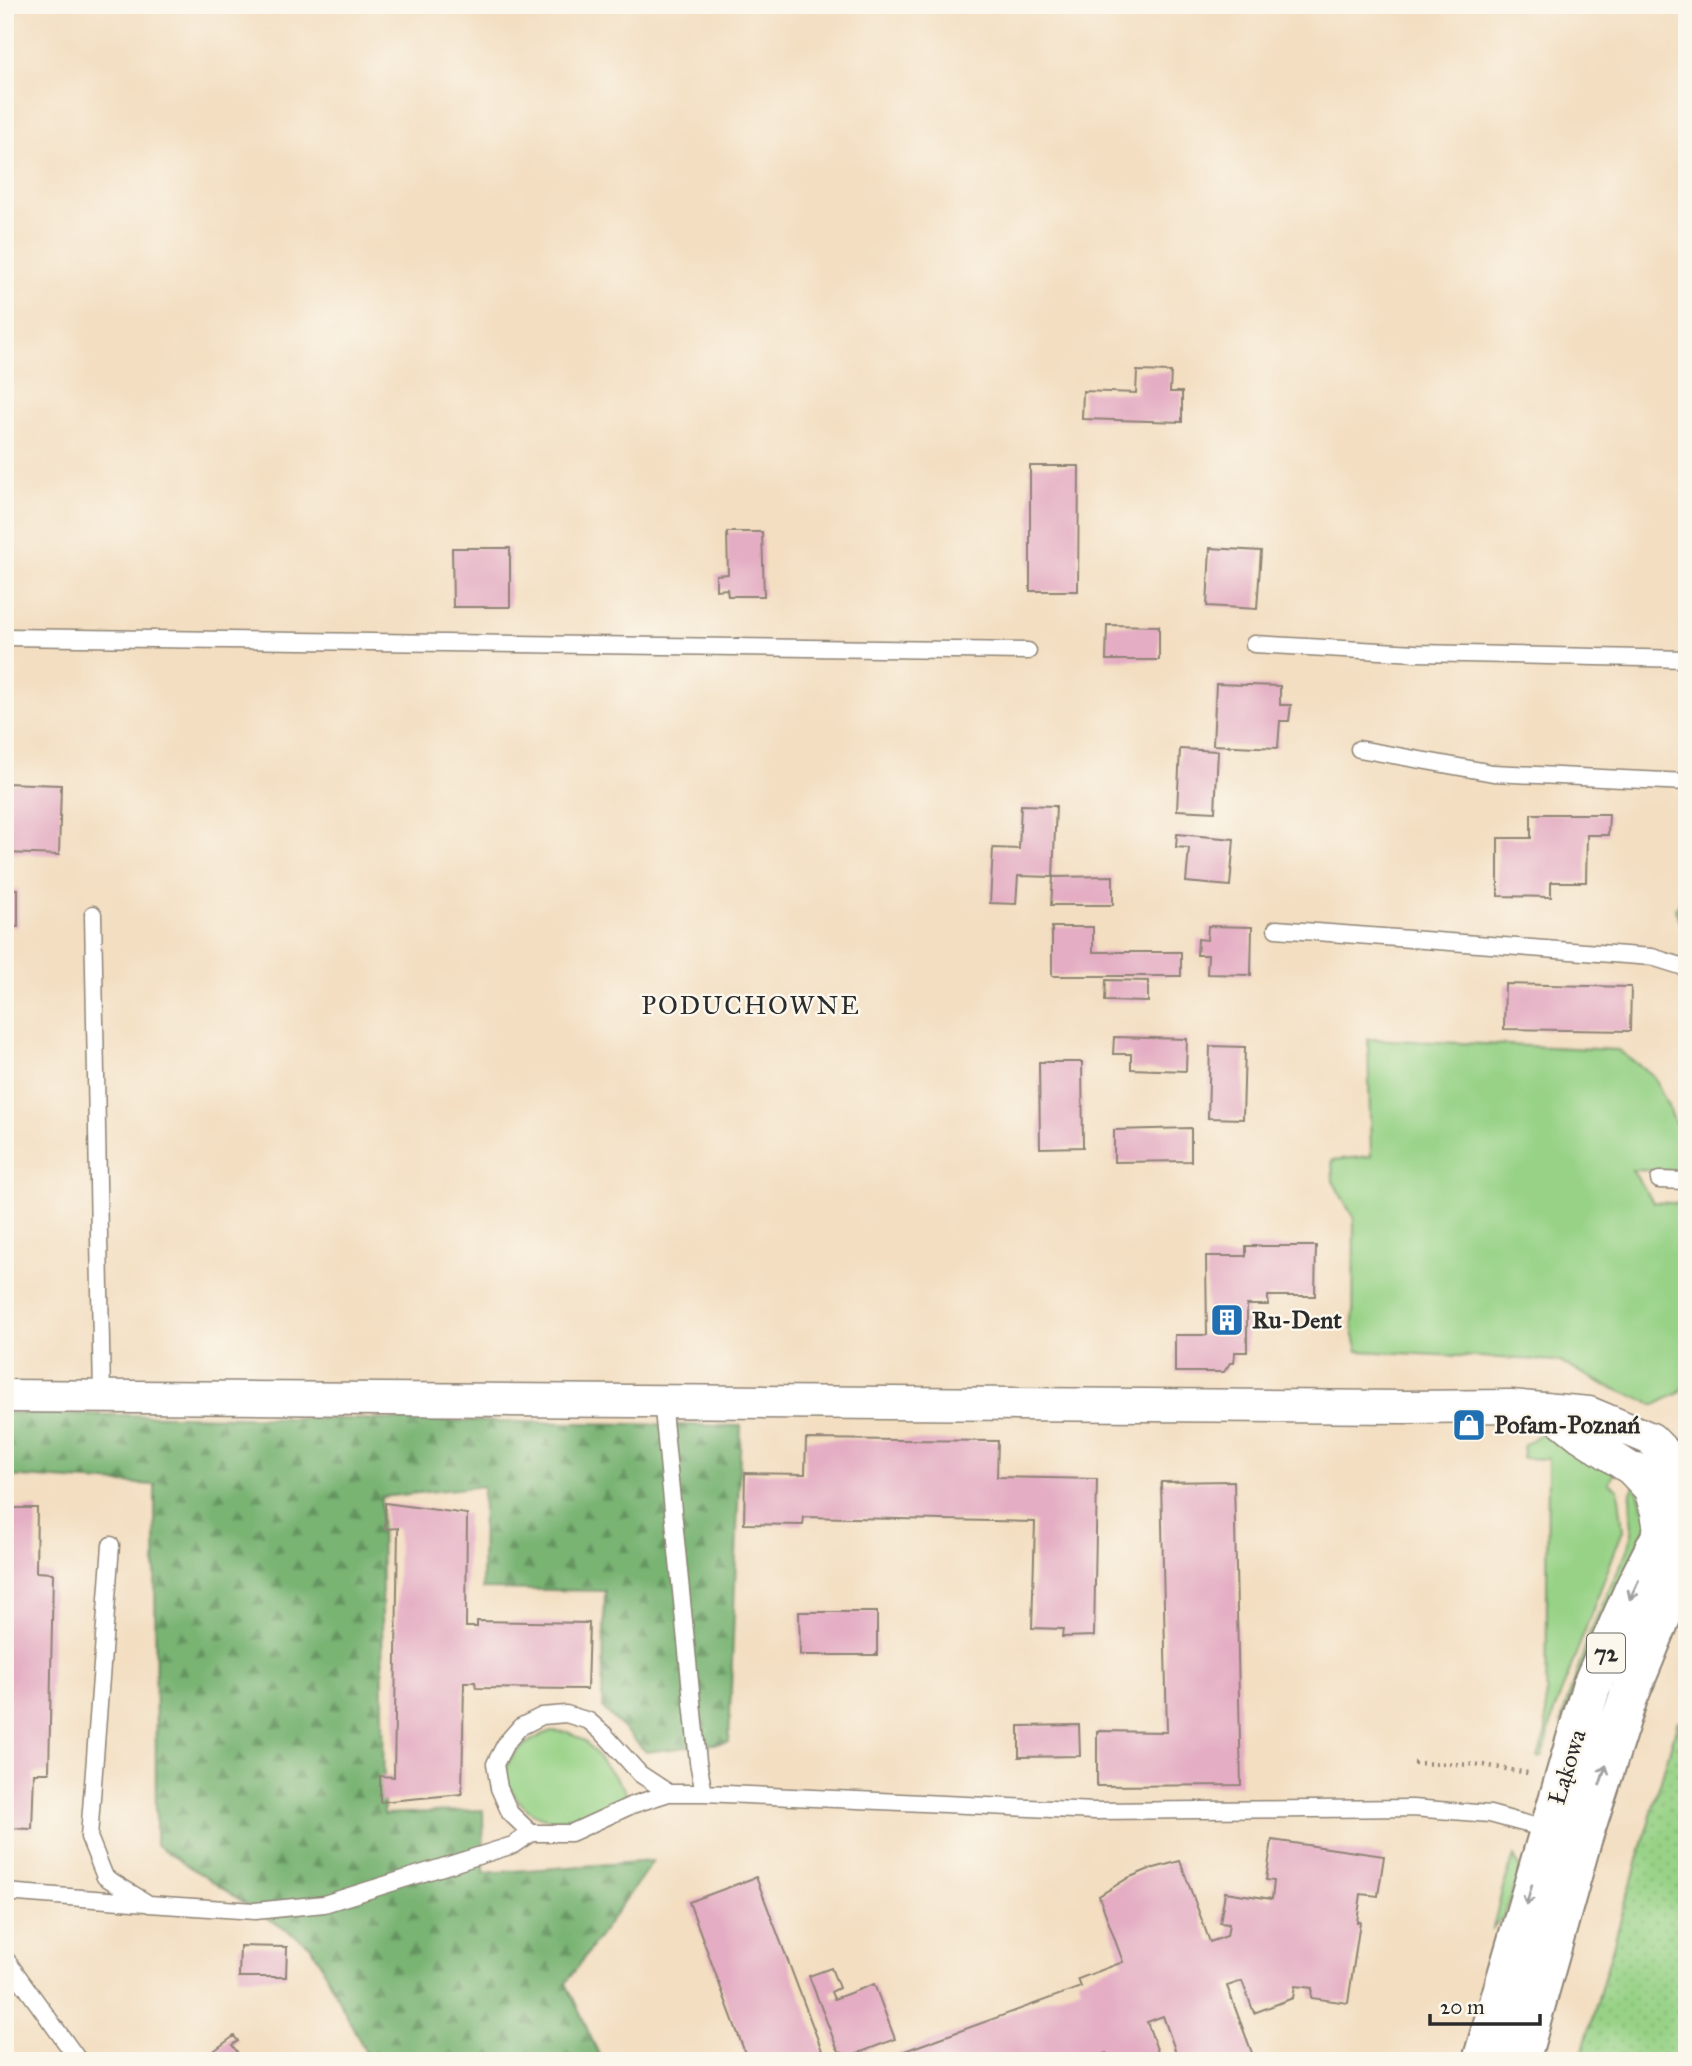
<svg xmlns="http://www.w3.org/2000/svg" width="1692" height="2066" viewBox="0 0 1692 2066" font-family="'IM FELL Great Primer',serif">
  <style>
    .grass { fill: #97d286; stroke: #617e58; stroke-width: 2 }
    .forest { fill: url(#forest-firs); stroke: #52704f; stroke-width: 2 }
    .garden { fill: url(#garden-dots); stroke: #617e58; stroke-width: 2 }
    .building { fill: #e4adc3 }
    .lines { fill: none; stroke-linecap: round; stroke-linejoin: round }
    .service-casing { stroke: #8f8476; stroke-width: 19 }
    .minor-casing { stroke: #8f8476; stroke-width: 35 }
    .primary-casing { stroke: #8f8476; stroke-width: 42 }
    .path { stroke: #8f8476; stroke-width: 4.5; stroke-dasharray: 2 5; stroke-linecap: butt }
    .service { stroke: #fff; stroke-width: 16 }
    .minor { stroke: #fff; stroke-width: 32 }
    .primary { stroke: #fff; stroke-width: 38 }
    .oneway { stroke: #a0a0a0 }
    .labels { text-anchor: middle; stroke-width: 5; stroke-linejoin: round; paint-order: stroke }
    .shield { fill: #fbf7ec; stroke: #696865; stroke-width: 2 }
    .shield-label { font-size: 23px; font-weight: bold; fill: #2b2b2b }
    .poi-label { font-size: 24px; font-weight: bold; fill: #2b2b2b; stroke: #fbf7ec; text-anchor: start }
    .street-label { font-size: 24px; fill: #2b2b2b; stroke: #fbf7ec }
    .neighbourhood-label { font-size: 26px; letter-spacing: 2px; fill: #2b2b2b; stroke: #fbf7ec }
  </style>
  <defs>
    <pattern id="forest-firs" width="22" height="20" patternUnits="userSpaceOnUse" patternTransform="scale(1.75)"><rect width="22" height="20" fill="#79b473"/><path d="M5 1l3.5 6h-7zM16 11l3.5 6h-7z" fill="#63935f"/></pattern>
    <pattern id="garden-dots" width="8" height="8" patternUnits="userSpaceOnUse" patternTransform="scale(1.75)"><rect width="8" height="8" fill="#97d286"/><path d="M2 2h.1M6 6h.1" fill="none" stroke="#82b474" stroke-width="1.8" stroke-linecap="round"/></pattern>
  </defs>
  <rect width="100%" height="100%" fill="#fbf7ec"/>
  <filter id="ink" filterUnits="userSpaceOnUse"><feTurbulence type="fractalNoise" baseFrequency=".0143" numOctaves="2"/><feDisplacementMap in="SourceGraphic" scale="14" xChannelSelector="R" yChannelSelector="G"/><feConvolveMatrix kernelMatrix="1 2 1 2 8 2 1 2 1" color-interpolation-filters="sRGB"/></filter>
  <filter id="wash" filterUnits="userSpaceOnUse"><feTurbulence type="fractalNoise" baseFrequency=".00686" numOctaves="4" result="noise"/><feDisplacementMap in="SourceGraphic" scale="28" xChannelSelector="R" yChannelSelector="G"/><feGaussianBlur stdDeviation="1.57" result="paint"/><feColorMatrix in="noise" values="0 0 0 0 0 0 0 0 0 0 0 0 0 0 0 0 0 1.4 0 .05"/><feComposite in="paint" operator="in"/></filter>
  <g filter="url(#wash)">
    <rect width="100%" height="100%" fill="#f3dec1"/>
    <path class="grass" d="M1687,897V939L1675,908Z
      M1368,1039L1618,1050L1654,1076L1675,1122L1687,1138V1171L1632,1170L1653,1202L1687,1204V1382L1679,1393L1655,1405L1605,1385L1558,1361L1358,1351L1353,1332L1354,1219L1333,1181L1332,1160L1371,1156Z
      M1544,1432L1560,1435L1617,1469L1608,1483L1618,1489L1623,1530L1554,1712L1543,1757L1538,1758L1546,1732L1548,1459L1522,1458L1524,1445Z
      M1635,1484L1649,1522L1561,1725L1562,1718L1590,1632L1628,1549L1632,1533L1630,1495Z
      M551,1731L568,1732L586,1742L623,1787L627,1795C613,1811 562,1824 541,1817C530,1814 522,1805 516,1797C489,1764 522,1743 551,1731Z
      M1514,1856L1521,1870L1504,1917L1493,1928L1502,1891Z"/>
    <path class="forest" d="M5,1413L741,1426L729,1742L646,1752L602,1707L605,1591L482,1589L483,1486L381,1497L384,1814L483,1810L484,1873L653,1861L566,1983L602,2061H370L312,1947L156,1845L155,1485L5,1476Z"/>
    <path class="garden" d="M1678,1721H1687V2061H1580Z"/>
    <g id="blocks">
      <path class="building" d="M1137,371L1171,372L1170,392H1182V422L1082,419L1083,391L1136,393Z
        M1030,466H1079L1078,591H1030Z
        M727,532H762L764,596H728L727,589L716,590V575L728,574Z
        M452,548H510V607H453Z
        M1210,548L1261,551L1257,609L1207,606Z
        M1107,625L1159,626V660H1106Z
        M1216,684L1280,686V705H1291L1289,721H1280L1278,748L1213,745Z
        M1180,749L1218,751L1215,812L1177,810Z
        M5,783L61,785L59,855L5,853Z
        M1021,805L1056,806L1053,877L1113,876V905H1051L1053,877L1018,876L1016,904L990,903L993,848L1019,849Z
        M1531,814H1609L1608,835H1587L1586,882H1551V897L1498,896V838H1531Z
        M1177,834L1234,839L1230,886L1186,882L1189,848L1176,847Z
        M5,889H18V927L5,926Z
        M1208,926L1252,927L1251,975L1207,974L1208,955H1197L1198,939L1207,940Z
        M1052,927H1093V952H1181V976H1052Z
        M1106,980L1148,981V1002L1105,1001Z
        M1505,984L1631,987L1630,1031L1504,1029Z
        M1114,1037L1187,1039L1186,1071L1131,1069V1054H1113Z
        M1210,1046L1245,1047L1243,1119L1208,1118Z
        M1039,1062H1082L1083,1147L1040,1148Z
        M1191,1128V1161L1114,1162V1130Z
        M1246,1246H1316L1315,1296H1268V1305H1247V1352H1235L1234,1363H1230L1224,1372H1175V1335H1207L1206,1256H1246Z
        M806,1439L998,1441L997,1477L1097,1479L1094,1636L1062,1637L1063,1629L1032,1628L1035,1522L804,1517L803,1525L744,1524L745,1473L805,1474Z
        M1234,1481L1241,1785L1097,1786V1731L1167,1732L1161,1482Z
        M385,1503L467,1514L466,1627H477V1621L589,1623L587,1689L476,1688L475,1682H464L462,1794L380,1802V1776L394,1777L398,1528L385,1529Z
        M5,1508H37L36,1572L53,1573L49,1773H34L32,1829L5,1828Z
        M799,1612H877V1655H800Z
        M1079,1725L1080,1756L1019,1757V1726Z
        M1272,1840L1384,1856L1378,1896L1361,1894L1357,1922H1360L1348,2003L1311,1998L1312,1988L1295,1986L1293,1998L1254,2013L1242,1981L1227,1986L1255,2061H1179L1163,2016L1147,2022L1159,2055L1144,2061H1109L1106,2053L1087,2061H877L1081,1987L1078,1979L1123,1962L1099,1896L1128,1878L1147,1870L1180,1861L1210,1942L1227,1936L1229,1924L1220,1923L1225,1892L1272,1899L1274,1881L1266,1880Z
        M756,1877L826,2061H748L689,1902Z
        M240,1946L287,1947L286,1977H239Z
        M831,1968L839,1988L831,1992L834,1999L874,1984L895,2039L851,2056L840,2052L837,2048L809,1976Z
        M234,2036L238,2041L232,2045L244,2061H200Z"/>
    </g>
  </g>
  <g filter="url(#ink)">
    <use href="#blocks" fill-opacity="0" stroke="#8f8476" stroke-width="2"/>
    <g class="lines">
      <defs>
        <path id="service" d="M5,637L1028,651
          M1254,644L1416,653L1687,659
          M1359,749L1493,773L1687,782
          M93,914L102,1397
          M1276,929L1652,957L1687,968
          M1659,1180L1687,1181
          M662,1400L698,1762L704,1793H669L632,1805L571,1833H531L510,1813L499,1788L495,1764L506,1743L520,1727L542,1716L566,1714L589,1721L605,1735L640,1774L669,1793
          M111,1545L89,1837L105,1877L149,1904L255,1911L324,1904L513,1845L531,1833
          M704,1793L1095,1811L1412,1808L1490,1814L1549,1830
          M5,1892L146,1903
          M5,1958L79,2061"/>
        <path id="minor" d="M5,1396L1405,1407L1511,1406L1589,1413L1651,1439L1687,1476
          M1547,1409L1581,1436L1631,1469L1687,1479
          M1631,1469L1650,1489L1657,1512L1661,1536"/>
        <path id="primary" d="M1482,2061L1591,1687L1635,1587L1687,1485
          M1520,2061L1582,1840L1628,1698L1678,1576L1687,1560"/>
      </defs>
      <use href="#service" class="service-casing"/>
      <use href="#minor" class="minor-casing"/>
      <use href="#primary" class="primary-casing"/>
      <path class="path" d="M1414,1763L1484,1765L1528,1773"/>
      <use href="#service" class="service"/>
      <use href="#minor" class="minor"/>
      <use href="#primary" class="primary"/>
    </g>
    <defs><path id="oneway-shaft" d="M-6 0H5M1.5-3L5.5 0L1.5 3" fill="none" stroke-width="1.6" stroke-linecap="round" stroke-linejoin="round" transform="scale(1.75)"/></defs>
    <g class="oneway">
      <use href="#oneway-shaft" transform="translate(1634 1590) rotate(115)"/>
      <use href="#oneway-shaft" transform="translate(1603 1775) rotate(-72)"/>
      <use href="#oneway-shaft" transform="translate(1529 1895) rotate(106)"/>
    </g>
  </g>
  <defs>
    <symbol id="building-square" viewBox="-11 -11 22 22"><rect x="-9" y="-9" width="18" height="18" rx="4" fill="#1f6fb2" stroke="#fbf7ec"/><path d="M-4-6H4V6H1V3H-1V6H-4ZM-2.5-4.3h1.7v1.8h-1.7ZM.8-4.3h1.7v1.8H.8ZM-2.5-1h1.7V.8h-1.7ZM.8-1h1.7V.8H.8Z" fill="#fff"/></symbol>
    <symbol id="shop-square" viewBox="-11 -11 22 22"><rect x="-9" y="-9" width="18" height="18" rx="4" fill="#1f6fb2" stroke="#fbf7ec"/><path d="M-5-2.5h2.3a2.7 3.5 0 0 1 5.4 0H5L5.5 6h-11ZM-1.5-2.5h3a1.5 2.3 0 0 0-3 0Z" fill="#fff"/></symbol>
  </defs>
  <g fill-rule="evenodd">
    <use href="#building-square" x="1208" y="1301" width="38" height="38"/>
    <use href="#shop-square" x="1450" y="1406" width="38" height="38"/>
  </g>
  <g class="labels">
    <rect class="shield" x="1587" y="1633.5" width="38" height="39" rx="5"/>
    <g class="shield-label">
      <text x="1606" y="1661">72</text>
    </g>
    <g class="poi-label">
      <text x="1252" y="1328">Ru-Dent</text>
      <text x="1494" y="1433">Pofam-Poznań</text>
    </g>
    <g class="street-label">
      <text transform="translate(1567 1767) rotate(-73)" y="8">Łąkowa</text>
    </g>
    <g class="neighbourhood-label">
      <text x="751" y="1014">PODUCHOWNE</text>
    </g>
  </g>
  <rect width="1692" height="2066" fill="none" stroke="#fbf7ec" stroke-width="28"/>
  <path d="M1430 2014v10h110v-10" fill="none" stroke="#2b2b2b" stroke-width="3.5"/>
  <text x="1440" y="2014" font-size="21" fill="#2b2b2b" stroke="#fbf7ec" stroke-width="5" paint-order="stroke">20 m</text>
</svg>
